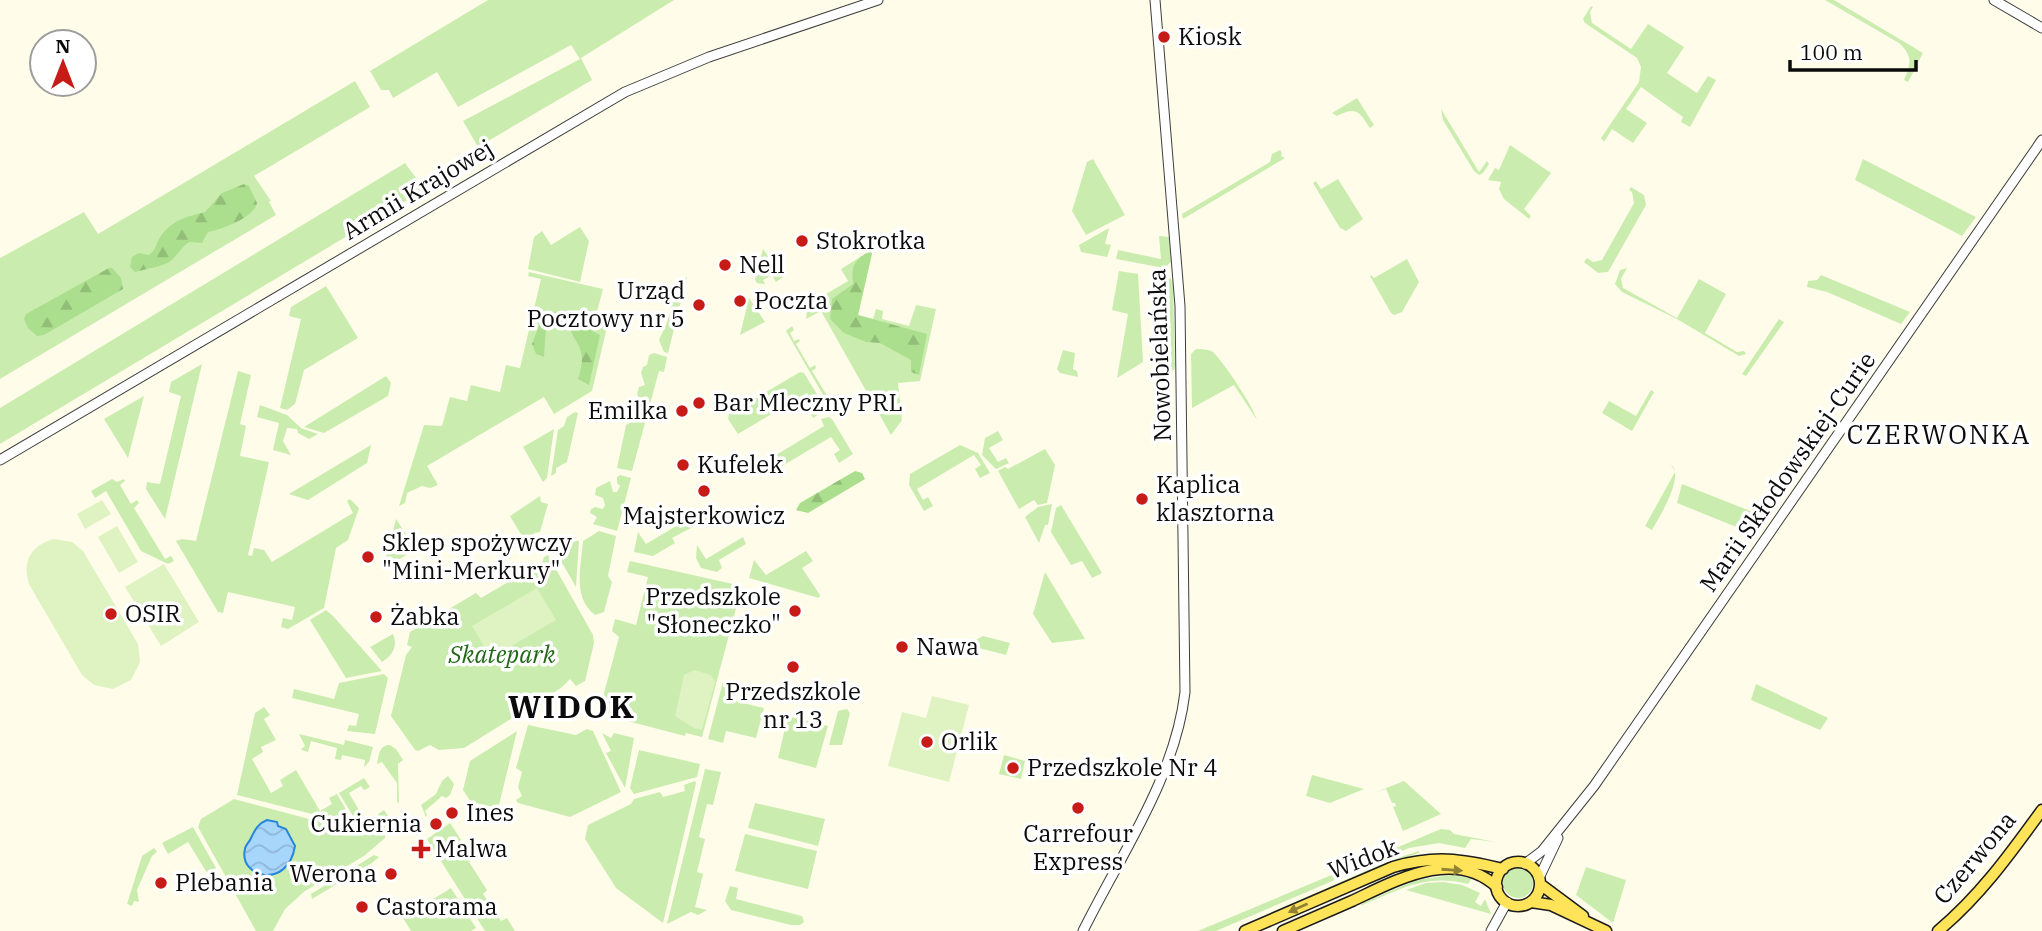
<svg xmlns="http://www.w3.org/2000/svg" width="2042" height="931" viewBox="0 0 2042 931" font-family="'IBM Plex Serif',serif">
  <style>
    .grass { fill: #caedaf }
    .forest { fill: url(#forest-firs) }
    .pitch { fill: #def3c1 }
    .water { fill: url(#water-waves); stroke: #2785da; stroke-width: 2 }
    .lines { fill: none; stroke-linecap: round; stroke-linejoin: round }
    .minor-casing { stroke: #3e3e3e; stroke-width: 11 }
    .major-casing { stroke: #1c1c1c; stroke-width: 13 }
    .minor { stroke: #fff; stroke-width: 9 }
    .major { stroke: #ffe359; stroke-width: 10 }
    .oneway { fill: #918236 }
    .poi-dot { fill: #c71b17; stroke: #fff; stroke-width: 2.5 }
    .labels { text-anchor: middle; stroke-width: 7; stroke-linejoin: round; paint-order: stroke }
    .poi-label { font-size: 24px; fill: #0b0b0b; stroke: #fff; text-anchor: start }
    .street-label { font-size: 24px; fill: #0b0b0b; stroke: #fff }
    .park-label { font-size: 24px; font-style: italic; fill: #216816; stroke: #fff }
    .neighbourhood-label { font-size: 26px; letter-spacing: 2px; fill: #0b0b0b; stroke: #fff }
    .district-label { font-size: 32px; font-weight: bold; letter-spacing: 2px; fill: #0b0b0b; stroke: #fff }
  </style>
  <defs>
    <pattern id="forest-firs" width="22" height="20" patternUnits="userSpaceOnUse" patternTransform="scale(1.75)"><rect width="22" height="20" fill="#abdf8d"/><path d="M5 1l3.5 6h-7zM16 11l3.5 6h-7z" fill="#92be78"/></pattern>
    <pattern id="water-waves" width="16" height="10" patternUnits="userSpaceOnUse" patternTransform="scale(1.75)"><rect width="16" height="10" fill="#a7d6fc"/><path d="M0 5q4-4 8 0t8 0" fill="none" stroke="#8eb6d7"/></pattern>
  </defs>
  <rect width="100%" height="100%" fill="#fffce9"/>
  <path class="grass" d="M488,0H674L581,58L592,80L478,147L463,121L580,59L571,45L458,107L437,72L393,98L389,90H381L370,71Z
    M1825,0H1834L1923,53L1908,82L1904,80C1911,64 1913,56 1899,43Z
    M1591,6L1593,7L1590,12L1592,23L1631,49L1648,24L1684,47L1667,73L1697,93L1708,76L1716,80L1690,127L1681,122L1683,117L1641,87L1626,109L1647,123L1633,143L1612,129L1604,142L1601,138L1639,82L1641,67L1637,58L1585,23L1583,19Z
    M355,81L370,107L254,176L271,201L269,202L276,215L0,379V258L84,212L98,234Z
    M1357,98L1374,125L1370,128C1359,111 1356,106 1337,116L1332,113Z
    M1441,109L1479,172L1487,161L1489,164L1483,173L1479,175L1474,171L1443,120Z
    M1510,145L1551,173L1524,209L1531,216L1529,219L1504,199L1499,189L1501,182L1488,180L1495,168L1499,170Z
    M1280,150L1282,153L1281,156L1285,158L1183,219L1182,214L1270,162L1272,154Z
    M1093,159L1125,215L1086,235L1072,211L1087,162Z
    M1863,159L1962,210L1976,217L1962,236L1855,180Z
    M405,163L419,182L420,188L424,190L0,444V408Z
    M1338,179L1363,219L1346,231L1340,228L1313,183L1316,181L1321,189Z
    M1631,187L1644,195L1646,205L1608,272L1598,273L1584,262L1587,258L1593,262L1602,260L1634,203L1632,192L1629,190Z
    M580,227L589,241L580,282L528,269L534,237L542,231L551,245Z
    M1109,228L1105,244L1111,245L1107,257L1081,252L1079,245Z
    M1159,236L1169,237L1171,262L1164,268L1116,259L1118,250L1161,259Z
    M763,249L783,277L776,282L772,275L763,280L765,284L757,283L755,280Z
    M873,249L858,315L873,319L876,309L883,311L882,319L909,326L916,305L936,309L920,381L898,383L902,420L891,435L821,311L806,319L809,293L816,300L848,281L841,269Z
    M1407,259L1419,282L1402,312L1394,315L1391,313L1370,276L1371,275L1374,278Z
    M1627,268L1621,279L1623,288L1677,318L1699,279L1726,294L1705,333L1737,352L1744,351L1746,354L1739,356L1677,319L1622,292L1615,284L1620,270Z
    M1119,271L1138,274L1143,362L1117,378L1128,314L1112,310Z
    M529,272L603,289L595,319L608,323L592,391L554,414L544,397L427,466L438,485L430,488L422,486L407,493L405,503L399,506L424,425L442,426L450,397L467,401L471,385L500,392L506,365L520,368L541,279L528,276Z
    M1821,275L1910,312L1901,324L1827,292L1807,287L1808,281L1817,280Z
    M1157,276H1164L1171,279L1173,285L1175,366L1174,370L1168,372L1160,371L1159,354L1166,353L1161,287H1155L1154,282Z
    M687,277L668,353L664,352L659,340C663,331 668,322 670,312C672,297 672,285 687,277Z
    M326,286L358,338L304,370L295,404L287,410L280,408L301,319L289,316L291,307Z
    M749,298L765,322L740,335Z
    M1779,319L1784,322L1746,376L1742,374Z
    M792,326L794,330L790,333L794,341L799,339L800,341L796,344L810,368L815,365L816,368L812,371L828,397L833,395L834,397L830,400L835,408L833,412L786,331Z
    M1196,349C1202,349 1208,349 1213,352C1223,361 1253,406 1257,420L1234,385L1192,408L1191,354Z
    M1063,350L1075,353L1073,369L1077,371L1078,377L1060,373L1057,369Z
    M654,353L667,357L664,372L659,371L650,404L640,401L637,394L639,387L645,385L641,373L643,367L647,365L649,355Z
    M202,364L165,519L146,489L147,482L160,484L181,396L169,392L171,382Z
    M238,371L251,375L240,424L246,426L240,456L269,462L248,555L252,556L254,548L264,550L272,562L353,513L347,501L350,499L359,508L348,540L336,548L324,608L288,629L281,627L283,618L292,620L295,607L228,592L223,613L218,612L176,541L182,539L196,541Z
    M800,372L804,373L823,404L822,412L813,418L809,411L816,406L807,393L738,434L728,419L729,414Z
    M386,376L391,383L388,396L324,433L304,427Z
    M1651,390L1654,392L1632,431L1602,413L1609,401L1636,416Z
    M144,396L128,458L104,419Z
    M260,405L287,415L301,428L318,434L309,439L298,433L297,429L287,428L283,441L291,455L273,450L279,423L257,417Z
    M638,406L649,408L632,471L617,468L626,425L635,419Z
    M575,412L578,413L567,462L556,468V473L551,476L558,430L564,426L567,417Z
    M829,417L832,419L853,454L839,463L834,454L840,450L831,437L772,472L766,461L824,426L821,419Z
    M554,429L547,478L543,482L523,447Z
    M998,431L1003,440L989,448L998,462L1006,458L1009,463L996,469L982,455L985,438Z
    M371,445L367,463L308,500L289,494Z
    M960,445L978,453L990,473L980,478L975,469L981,465L974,455L917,489L923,500L928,497L933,506L924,511L909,485L910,474Z
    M1045,449L1055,465L1047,503L1038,505L1034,500L1019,509L998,471L1005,467L1008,469Z
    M1671,464C1685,476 1660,516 1652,530L1645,526L1675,472Z
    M620,475L631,478L617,531L593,524L597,517L590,513L591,509L595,507L603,509L605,505L603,498L595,495L596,488L610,481L613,492H617L620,486L617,483V477Z
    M112,479L117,482L124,479L125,481L120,485L131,504L137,500L139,503L134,508L165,559L171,556L174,561L168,564L141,551L106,491L95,498L91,491Z
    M1682,484L1768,518L1756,535L1677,503Z
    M540,496L541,502L548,504L540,532L534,533L528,546L510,516Z
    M1052,504L1048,525H1045L1039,543L1025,517L1038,507Z
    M1061,505L1102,573L1092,578L1082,561L1071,565L1051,532L1056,508Z
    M685,509L702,515L705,509L718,512L721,516L709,522L706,520L672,538L675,543L653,556L634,552L638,532L646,544L683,522L678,512Z
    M396,519L416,549L383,569Z
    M599,531L616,536L608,576L612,582L604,612L595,615C572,597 581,567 583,541Z
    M743,537L746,544L719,560L722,568L717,572L701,568L696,558L697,545L706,559Z
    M576,541H579L576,587L554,549Z
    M806,551L813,561L802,568L820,595L819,598L749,578L754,560L766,575Z
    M548,555L593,635L594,643L585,681L576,686L570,679L561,688L464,748L439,750L430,745L418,751L415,750L391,716L406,655L412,647L407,645L410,632L476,593L481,598L527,571L539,573L544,557Z
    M630,561L742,586L702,737L686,733L685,736L608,716L600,708L619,637L612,631L615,619L636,625L648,577L627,572Z
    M1045,572L1085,639L1052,643L1033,614Z
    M326,610L333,616L382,671L346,678L310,620Z
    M393,634C398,646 393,655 382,662L370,647Z
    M983,636L1010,643L1006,655L967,645Z
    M384,674L388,678L375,734L347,731L349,725L356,726L359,714L292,698L294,689L334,699L339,683Z
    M723,682L738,685L734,701L764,708L756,738L726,731L723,743L708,739Z
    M1756,684L1828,718L1820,730L1751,700Z
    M264,707L270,715L264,719L276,740L261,747L263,752L252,759L271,793L283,786L280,780L296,770L320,811L332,804L329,798L337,794L355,825L237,795L255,713Z
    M847,709L850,713L842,745H829L838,711Z
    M788,716L828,726L816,768L778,758Z
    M528,725L576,735L587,729L593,731L621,792L570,817L518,803L516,800L522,796L518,787L522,772L516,768Z
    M517,731L499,805L494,807L471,802L463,790L470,761Z
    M602,733L611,738L614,733L634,738L625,788L606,753L611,751Z
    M299,734L344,745L345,740L373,747L369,762L364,767L365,760L342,755L341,760L335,759L337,748L311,741L308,752L302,750L301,749L305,746Z
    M390,745L396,749L403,760L398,764L399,804L397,801V783L382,762L377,764C379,755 379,745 390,745Z
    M639,750L700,764L697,777L634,794L630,788Z
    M1004,755L1025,761L1021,779L999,774Z
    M705,769L721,772L713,805L707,804L699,837L705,839L697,872L703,874L695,907L707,910L698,915L691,912L667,924Z
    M1312,775L1364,789L1330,803L1306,796Z
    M448,776L454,784L450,795L446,798L442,796L425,811L427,815L426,817L421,805L436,794L442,781Z
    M364,778L370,787L364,790L361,786L349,793L369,827L381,821L378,814L384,810L392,822L390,828L359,826L339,793Z
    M695,781L696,783L663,923L616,888L585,839L588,825L631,804L634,799L660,792L663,797L685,791L684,785Z
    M1404,781L1441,814L1403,831L1393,807L1396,806L1395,803H1392L1386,789L1374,793Z
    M234,799L357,832H385V838L364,856L305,891L285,909L273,931H256L198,827L201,819Z
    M755,803L825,819L818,846L748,828Z
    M450,823L473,858L469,862L487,890L483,894L501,921L507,918L515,931H485L427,839Z
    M193,827L216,868L212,875L207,873L188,842L168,854L162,843Z
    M1441,829L1450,830L1454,834L1496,842L1471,839L1465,848L1439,843L1409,848L1216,931H1198Z
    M745,834L817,851L808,889L735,871Z
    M154,848L157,852L152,856L137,890L139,902L134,901L132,906L127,904L142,856Z
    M1419,851V853L1387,864L1229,931L1391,860Z
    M374,855L379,857L372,863L312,899L311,894Z
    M1586,867L1626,880L1613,923L1576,895Z
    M1503 883a15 15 0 1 1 30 0a15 15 0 1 1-30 0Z
    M1452,875L1472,878L1468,884C1426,873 1399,890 1360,906L1363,903L1416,880Z
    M1443,882L1462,885L1480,893L1475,902L1481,906L1485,899L1491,914L1406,890L1426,883Z
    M730,886L738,888L736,899L802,916L804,922L800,925H791L731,910L725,901Z
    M451,888L476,928L471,931H411L403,918Z"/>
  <path class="forest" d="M244,184L249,186L257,203C254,218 222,229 208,232L202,243C198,243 194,242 190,242C184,243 176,258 169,262C161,267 145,269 135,272L130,267L132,257L139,253L149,255C156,250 156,243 161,236C173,219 187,217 205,212L222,193Z
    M873,249L858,315L927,334L919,375L911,372V360L880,343L866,342L844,333L830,319L832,299L853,284C851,262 855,260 873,249Z
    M109,268H112L121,278L123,289L44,335L37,336L28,328L24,319L26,314Z
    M544,312H556L600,335L589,385L578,379C581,369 584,359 580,349C578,341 571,336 570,327H546L544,357L536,354L532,344Z
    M855,471L862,473L865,479L808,513L796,510L800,503Z"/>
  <path class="pitch" d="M102,500L111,514L85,529L77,514Z
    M117,526L138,562L119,573L98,537Z
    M54,539L72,542L83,551L138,644L140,662L131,680L113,689L94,685L82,675L30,586C21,564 30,545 54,539Z
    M164,564L199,622L161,646L125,587Z
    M537,588L556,620L491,658L472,626Z
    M694,670L711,675L715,682L702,730L694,728L675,716L684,675Z
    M932,696L969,705L949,782L888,766L902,712L926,718Z"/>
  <path class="water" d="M267,820L277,822L278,826L286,829L295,846C288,890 238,878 245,849C245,846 249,842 250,840C255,830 257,824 267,820Z"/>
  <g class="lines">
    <defs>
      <path id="minor" d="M1994,0L2042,28
        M0,460L625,92L709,57L878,0
        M1525,864L1542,851L1594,786L2042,140
        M1539,878L1558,838
        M1083,931C1121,854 1175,778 1185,692L1180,306L1155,0
        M1491,931L1507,902"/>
      <path id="major" d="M1496 884a22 22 0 1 1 44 0a22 22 0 1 1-44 0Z
        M1540,884L1583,916
        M1531,902L1551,905L1606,931
        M1245,931L1393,867C1435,855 1461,859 1503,869
        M1283,931C1306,921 1329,911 1352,901C1395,881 1454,847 1497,887
        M1938,931C1980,896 2010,854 2042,810"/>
    </defs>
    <use href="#minor" class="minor-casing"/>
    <use href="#major" class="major-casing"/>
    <use href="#minor" class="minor"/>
    <use href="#major" class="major"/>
  </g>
  <defs><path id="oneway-solid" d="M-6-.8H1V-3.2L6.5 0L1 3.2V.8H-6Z" transform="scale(1.75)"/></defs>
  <g class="oneway">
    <use href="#oneway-solid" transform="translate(1452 870) rotate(4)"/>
    <use href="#oneway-solid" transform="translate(1298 908) rotate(156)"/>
  </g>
  <g class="poi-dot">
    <circle cx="1164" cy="37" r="7"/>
    <circle cx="802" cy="241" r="7"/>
    <circle cx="725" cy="265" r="7"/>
    <circle cx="740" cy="301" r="7"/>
    <circle cx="699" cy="305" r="7"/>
    <circle cx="699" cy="403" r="7"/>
    <circle cx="682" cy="411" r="7"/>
    <circle cx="683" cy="465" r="7"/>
    <circle cx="704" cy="491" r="7"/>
    <circle cx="1142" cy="499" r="7"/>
    <circle cx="368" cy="557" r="7"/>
    <circle cx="795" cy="611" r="7"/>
    <circle cx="111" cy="614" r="7"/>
    <circle cx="376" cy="617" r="7"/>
    <circle cx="902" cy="647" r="7"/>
    <circle cx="793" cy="667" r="7"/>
    <circle cx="927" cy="742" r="7"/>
    <circle cx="1013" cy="768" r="7"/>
    <circle cx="1078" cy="808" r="7"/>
    <circle cx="452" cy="813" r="7"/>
    <circle cx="436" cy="824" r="7"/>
    <path d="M417.5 838.5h7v7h7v7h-7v7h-7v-7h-7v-7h7z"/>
    <circle cx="391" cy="874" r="7"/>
    <circle cx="161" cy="883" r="7"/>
    <circle cx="362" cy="907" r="7"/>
  </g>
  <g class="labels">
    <g class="poi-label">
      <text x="1178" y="45">Kiosk</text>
      <text x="816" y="249">Stokrotka</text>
      <text x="739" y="273">Nell</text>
      <text x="685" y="299" text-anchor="end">Urząd<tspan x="685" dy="28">Pocztowy nr 5</tspan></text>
      <text x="754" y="309">Poczta</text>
      <text x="713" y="411">Bar Mleczny PRL</text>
      <text x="668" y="419" text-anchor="end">Emilka</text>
      <text x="697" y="473">Kufelek</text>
      <text x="1156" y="493">Kaplica<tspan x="1156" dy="28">klasztorna</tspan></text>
      <text x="704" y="524" text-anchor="middle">Majsterkowicz</text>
      <text x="382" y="551">Sklep spożywczy<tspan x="382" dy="28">"Mini-Merkury"</tspan></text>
      <text x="781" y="605" text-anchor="end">Przedszkole<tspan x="781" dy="28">"Słoneczko"</tspan></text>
      <text x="125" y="622">OSIR</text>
      <text x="390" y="625">Żabka</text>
      <text x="916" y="655">Nawa</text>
      <text x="793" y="700" text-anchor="middle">Przedszkole<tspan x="793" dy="28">nr 13</tspan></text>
      <text x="941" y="750">Orlik</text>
      <text x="1027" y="776">Przedszkole Nr 4</text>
      <text x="466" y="821">Ines</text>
      <text x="422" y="832" text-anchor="end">Cukiernia</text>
      <text x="1078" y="842" text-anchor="middle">Carrefour<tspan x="1078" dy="28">Express</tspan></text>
      <text x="435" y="857">Malwa</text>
      <text x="377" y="882" text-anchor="end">Werona</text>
      <text x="175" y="891">Plebania</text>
      <text x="376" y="915">Castorama</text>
    </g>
    <g class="street-label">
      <text transform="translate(418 190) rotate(-31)" y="8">Armii Krajowej</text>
      <text transform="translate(1160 355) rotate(-92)" y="8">Nowobielańska</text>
      <text transform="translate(1788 472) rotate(-55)" y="8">Marii Skłodowskiej-Curie</text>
      <text transform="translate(1975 858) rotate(-50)" y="8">Czerwona</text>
      <text transform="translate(1363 859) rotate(-21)" y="8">Widok</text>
    </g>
    <g class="park-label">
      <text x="502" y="663">Skatepark</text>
    </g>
    <g class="neighbourhood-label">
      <text x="1939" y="444">CZERWONKA</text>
    </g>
    <g class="district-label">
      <text x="572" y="718">WIDOK</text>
    </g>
  </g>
  <g transform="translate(63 63)"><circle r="33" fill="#ffffff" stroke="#9d9d9d" stroke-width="2"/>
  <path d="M0-5L12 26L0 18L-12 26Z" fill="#c71b17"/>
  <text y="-10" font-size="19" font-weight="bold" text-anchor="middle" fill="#0b0b0b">N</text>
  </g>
  <path d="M1790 60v10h126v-10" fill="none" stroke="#0b0b0b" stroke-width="3.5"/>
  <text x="1800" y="60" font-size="21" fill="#0b0b0b" stroke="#ffffff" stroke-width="5" paint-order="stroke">100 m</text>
</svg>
